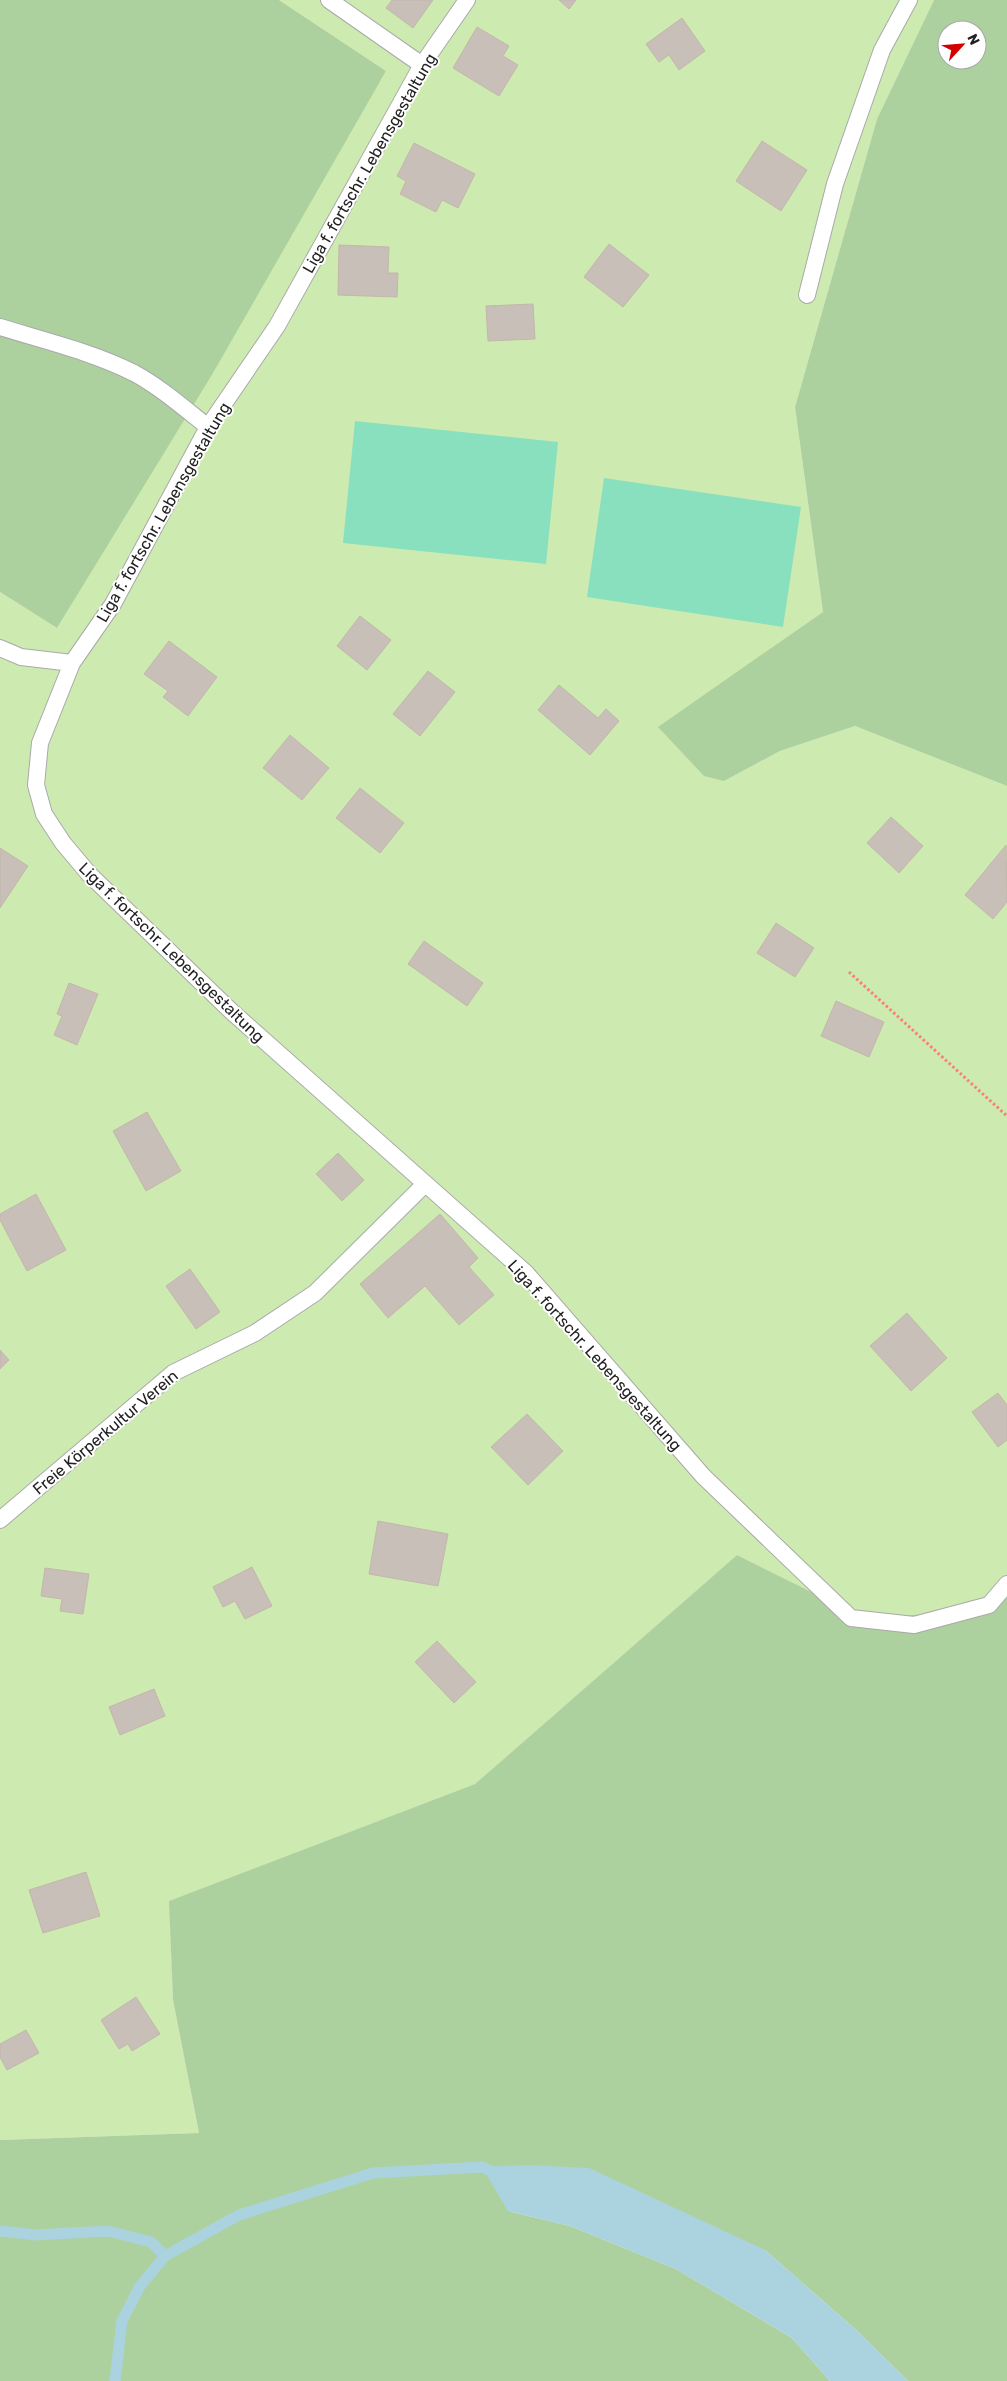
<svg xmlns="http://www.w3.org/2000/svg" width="1007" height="2381" viewBox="0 0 1007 2381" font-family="Rubik,sans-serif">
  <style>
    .grass { fill: #cdebb0 }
    .forest { fill: #add19e; fill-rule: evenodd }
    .pitch { fill: #88e0be }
    .water { fill: #aad3df }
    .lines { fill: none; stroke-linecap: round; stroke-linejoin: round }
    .stream { stroke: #aad3df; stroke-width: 11 }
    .building { fill: #c7bfb8; stroke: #c4b6ab }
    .service-casing { stroke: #a9a9a9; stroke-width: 18 }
    .path { stroke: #fa8072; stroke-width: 3; stroke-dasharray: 2.5 2.5; stroke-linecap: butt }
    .service { stroke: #fff; stroke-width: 16 }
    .labels { text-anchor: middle; stroke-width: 4; stroke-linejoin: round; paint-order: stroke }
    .street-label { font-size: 16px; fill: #222; stroke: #fff }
  </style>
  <rect width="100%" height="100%" fill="#f2efe9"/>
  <path class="grass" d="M279,0H934L877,119L795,407L823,612L761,656L724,781L780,751L855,726L1007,786V1579L977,1608L868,1620L737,1555L475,1784L170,1901L173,2000L199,2133L0,2140V592L57,628L386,71Z"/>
  <path class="forest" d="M0,0H279L386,71L213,373L57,628L0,592Z
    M934,0H1007V786L855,726L780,751L724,781L704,776L658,727L823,612L795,407L877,119ZM947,30H977V60H947Z
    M737,1555L868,1620L977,1608L1007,1579V2381H908L855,2329L765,2250L508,2211L570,2226L676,2269L792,2338L830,2381H0V2140L199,2133L173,2000L169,1901L475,1784Z"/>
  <path class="pitch" d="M355,421L558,442L546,564L343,543Z
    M604,478L801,507L783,627L587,597Z"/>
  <path class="water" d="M529,2165L589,2168L765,2250L855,2329L908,2381H830L792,2338L676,2269L570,2226L508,2211L482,2167Z"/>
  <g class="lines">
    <path class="stream" d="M0,2231L36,2235L108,2231L151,2242L165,2256L239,2215L373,2173L482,2167L495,2173
      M115,2381L122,2321L140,2286L165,2256"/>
  </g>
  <path class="building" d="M392,0H433L413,28L386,8Z
    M559,0H576L569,9Z
    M682,18L705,51L679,70L669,55L659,62L646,44Z
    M477,27L509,46L503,56L518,65L499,96L453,68Z
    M762,141L807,170L781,211L736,181Z
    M414,143L475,174L458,208L442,200L436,212L400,194L406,181L397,176Z
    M609,244L649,275L623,307L584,277Z
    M339,245L389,247L388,273H398L397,297L338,295Z
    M533,304L535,339L488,341L486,306Z
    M360,616L391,640L367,670L337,646Z
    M169,641L217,677L188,716L163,697L168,691L144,674Z
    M428,671L455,692L420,736L393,714Z
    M559,685L598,718L606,709L619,721L590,755L538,710Z
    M290,735L329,768L302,800L263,768Z
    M360,788L404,823L380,853L336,818Z
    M891,817L923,846L899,873L867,843Z
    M1006,845L1007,902L993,919L965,895Z
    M0,848L28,866L0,908Z
    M776,923L814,948L795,977L757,953Z
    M424,941L483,983L467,1006L408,964Z
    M69,983L98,994L77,1045L54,1035L62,1016L57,1014Z
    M836,1001L884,1022L869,1057L821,1036Z
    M147,1112L181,1171L146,1191L113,1131Z
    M338,1153L364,1180L342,1201L316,1174Z
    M36,1194L66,1250L27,1271L0,1220V1214Z
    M440,1214L478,1258L469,1267L494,1295L459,1325L425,1286L388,1318L360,1284Z
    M190,1269L220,1312L196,1329L166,1286Z
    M907,1313L947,1358L911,1391L870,1346Z
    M0,1350L9,1360L0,1369Z
    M998,1393L1007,1405V1440L998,1447L972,1412Z
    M527,1414L563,1451L528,1485L491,1447Z
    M378,1521L448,1534L438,1586L369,1574Z
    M252,1567L272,1606L245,1619L235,1601L223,1607L213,1587Z
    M45,1568L89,1574L83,1614L60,1611L62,1599L41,1596Z
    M437,1641L476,1682L454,1703L415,1662Z
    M154,1689L165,1716L120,1735L109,1707Z
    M86,1872L100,1916L43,1933L29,1890Z
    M136,1997L160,2034L132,2051L128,2044L119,2049L101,2020Z
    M26,2030L39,2053L7,2070L0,2057V2044Z"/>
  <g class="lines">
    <defs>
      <path id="service" d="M329,0L422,65
        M467,0L422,65L277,326L208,427L113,604L72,663L40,743L36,785L44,814L63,843L89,874L231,1011L526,1273L703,1476L851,1618L914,1625L989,1605L1007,1584
        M807,295L835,184L882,50L909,0
        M0,327C45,341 92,352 134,373C160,387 184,408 208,427
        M0,648L21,657L72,663
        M0,1520L173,1373L255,1333L315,1293L424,1185"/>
    </defs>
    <use href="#service" class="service-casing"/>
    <path class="path" d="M849,972L1007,1116"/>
    <use href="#service" class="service"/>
  </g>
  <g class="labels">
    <g class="street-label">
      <text transform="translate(369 163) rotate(-60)" y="6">Liga f. fortschr. Lebensgestaltung</text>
      <text transform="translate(163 512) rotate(-60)" y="6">Liga f. fortschr. Lebensgestaltung</text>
      <text transform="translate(172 952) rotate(44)" y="6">Liga f. fortschr. Lebensgestaltung</text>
      <text transform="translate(595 1355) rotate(48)" y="6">Liga f. fortschr. Lebensgestaltung</text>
      <text transform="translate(105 1432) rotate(-40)" y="6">Freie Körperkultur Verein</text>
    </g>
  </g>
  <g transform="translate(962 45) rotate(64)"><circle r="24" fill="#ffffff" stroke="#a7a7a7"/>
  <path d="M0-4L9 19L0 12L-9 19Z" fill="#d40000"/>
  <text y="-8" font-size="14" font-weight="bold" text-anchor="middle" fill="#222222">N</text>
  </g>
</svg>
